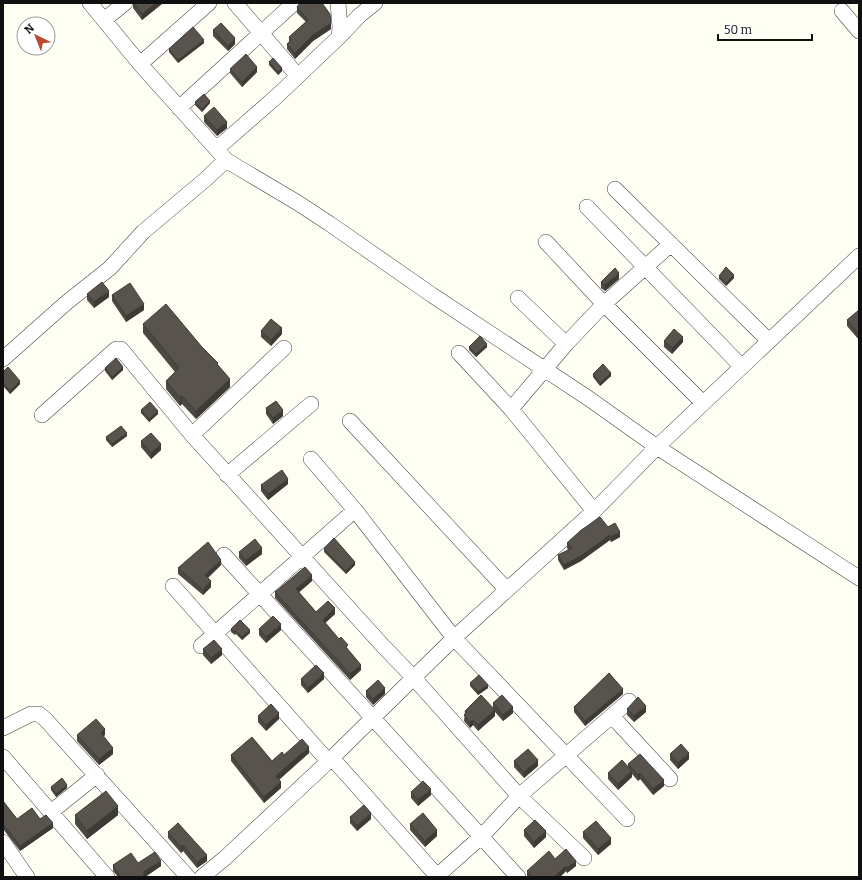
<svg xmlns="http://www.w3.org/2000/svg" width="862" height="880" viewBox="0 0 862 880" font-family="Bitter,serif">
  <style>
    .lines { fill: none; stroke-linecap: round; stroke-linejoin: round }
    .street-casing { stroke: #434343; stroke-width: 16 }
    .street { stroke: #fff; stroke-width: 15 }
    .wall { fill: #4c4842 }
    .shaded-wall { fill: #3e3b36 }
    .building { fill: #58544d; stroke: #3e3b36 }
  </style>
  <rect width="100%" height="100%" fill="#fefef3"/>
  <g class="lines">
    <defs>
      <path id="street" d="M90,3L140,64L219,152
        M235,3L298,76
        M338,3L340,27L339,37L277,96L221,145L219,152L226,160L239,168L298,203L330,224L432,295L588,398L657,447L859,578
        M842,11L859,31
        M104,20L125,3
        M339,37L360,15L375,3
        M140,64L209,3
        M179,108L294,3
        M615,189L769,341
        M587,207L742,367
        M546,242L604,304L703,403
        M518,298L566,344
        M459,353L511,409L594,511
        M3,359L66,303L110,268L143,232L206,179L226,160
        M511,409L566,344L604,304L671,244
        M42,415L116,349H121L192,435L383,646L413,677L519,796L584,858
        M350,421L507,590
        M192,435L284,348
        M311,459L355,510L454,638L627,819
        M227,475L311,404
        M224,555L518,877
        M173,586L328,761
        M201,646L355,510
        M612,716L670,779
        M3,728L31,714H39L46,720L188,877
        M3,757L107,877
        M332,758L438,877
        M51,812L97,775
        M3,842L27,877
        M437,876L482,836L519,796L629,701
        M202,877L225,858L332,758L454,638L594,511L657,447L859,256"/>
    </defs>
    <use href="#street" class="street-casing"/>
    <use href="#street" class="street"/>
  </g>
  <path class="wall" d="M133,3H163L142,20L133,8Z
    M297,7L331,29L313,41L295,59L287,49V44L289,42V37L306,22L297,13Z
    M213,30L235,44L228,51L213,36Z
    M204,43L178,63L169,52V49Z
    M269,62L282,71L278,75L269,65Z
    M230,69L257,72L242,87L230,73Z
    M195,102L210,103L202,112L195,105Z
    M204,116L227,128L217,136L204,122Z
    M719,276L734,278L726,286L719,279Z
    M619,279L605,291L601,288V282Z
    M87,294L109,297L94,308L87,300Z
    M112,295L144,310L126,322L112,301Z
    M859,310V340L847,326V320Z
    M143,324L202,347L218,365L230,387L196,419L182,404L180,406L166,389V381L175,372L143,333Z
    M261,331L282,334L271,346L261,337Z
    M664,341L683,342L672,354L664,347Z
    M469,347H487L476,357L469,350Z
    M105,368L123,370L112,380L105,371Z
    M3,372L20,384L10,394L3,386Z
    M593,374L611,376L600,386L593,377Z
    M266,408L283,416L273,424L266,414Z
    M141,410L158,414L149,422L141,413Z
    M127,436L112,447L106,440V437Z
    M141,441L161,450L151,459L141,447Z
    M288,484L268,500L261,491V485Z
    M608,527L620,537L611,542L610,540L581,561L564,570L558,560V555L568,550L567,548V543Z
    M324,549L355,565L346,574L324,552Z
    M239,552L262,554L246,566L239,558Z
    M221,565L208,578L211,587L203,595L178,574V568Z
    M312,581L299,592L316,612L335,614L325,623L361,670L350,680L275,598V592Z
    M231,629L250,633L242,640L236,634L235,635L231,632Z
    M259,629L281,630L266,643L259,635Z
    M203,649L222,655L211,664L203,655Z
    M301,679H324L308,693L301,685Z
    M470,683L488,688L478,695L470,686Z
    M366,691L385,694L373,705L366,697Z
    M623,694L585,726L574,712V707Z
    M493,703L513,713L503,721L495,712V716L478,731L473,725L470,728L464,721L465,711L493,707Z
    M627,709L646,712L634,722L627,715Z
    M258,716L279,719L266,731L258,722Z
    M77,735H105L103,736L113,754L99,765L77,741Z
    M309,753L279,780L281,788L264,803L231,761V755L272,761L284,755Z
    M670,754L689,759L678,769L670,760Z
    M514,761L538,766L524,778L514,767Z
    M628,764L664,786L653,795L640,779L638,781L632,774V777L618,790L608,779V773L628,767Z
    M51,787L67,788L56,797L51,790Z
    M411,792L431,795L418,806L411,798Z
    M3,801L17,819H40L53,828L20,851L3,829Z
    M75,815H118L87,839L75,824Z
    M350,817L371,819L357,831L350,823Z
    M410,824L437,836L425,847L410,830Z
    M524,830L546,837L534,848L524,836Z
    M168,832L207,861L197,868L183,851L181,853L168,838Z
    M583,832L611,844L598,855L583,838Z
    M555,859L576,866L567,873L566,871L560,877H527V871Z
    M138,863L161,866L145,877H118L113,871V865Z"/>
  <path class="shaded-wall" d="M156,3H163L142,20V14Z
    M331,23V29L313,41L295,59V53L313,35Z
    M235,38V44L228,51V46Z
    M204,40V43L178,63V60Z
    M257,67V72L242,87V82Z
    M282,68V71L278,75V72Z
    M210,101V103L202,112V109Z
    M227,122V128L217,136V130Z
    M619,273V279L605,291V285Z
    M734,275V278L726,286V283Z
    M109,291V297L94,308V302Z
    M144,304V310L126,322V316Z
    M282,328V334L271,346V340Z
    M683,337V342L672,354V348Z
    M487,344V347L476,357V354Z
    M123,367V370L112,380V377Z
    M611,373V376L600,386V383Z
    M230,379V387L196,419V411Z
    M20,381V384L10,394V391Z
    M182,396V404L180,406V398Z
    M283,410V416L273,424V418Z
    M158,411V414L149,422V419Z
    M127,433V436L112,447V444Z
    M161,444V450L151,459V453Z
    M288,479V484L268,500V494Z
    M620,532V537L611,542V537Z
    M610,535V540L581,561L564,570V565Z
    M262,548V554L246,566V560Z
    M221,560V565L205,580V575Z
    M355,562V565L346,574V571Z
    M312,575V581L296,595V589Z
    M211,581V587L203,595V590Z
    M335,608V614L323,625V620Z
    M281,624V630L266,643V637Z
    M250,630V633L242,640V637Z
    M222,649V655L211,664V658Z
    M361,665V670L350,680V674Z
    M324,673V679L308,693V688Z
    M488,685V688L478,695V692Z
    M385,688V694L373,705V699Z
    M623,689V694L585,726V721Z
    M646,706V712L634,722V716Z
    M513,707V713L503,721V715Z
    M495,710V716L478,731V725Z
    M279,713V719L266,731V725Z
    M473,720V725L470,728V722Z
    M105,729V735L101,738V733Z
    M309,747V753L276,782V776Z
    M113,748V754L99,765V759Z
    M689,753V759L678,769V763Z
    M538,760V766L524,778V772Z
    M632,771V777L618,790V784Z
    M640,773V779L638,781V775Z
    M664,780V786L653,795V789Z
    M281,782V788L264,803V797Z
    M67,785V788L56,797V794Z
    M431,789V795L418,806V800Z
    M118,806V815L87,839V831Z
    M371,813V819L357,831V826Z
    M53,823V828L20,851V846Z
    M437,830V836L425,847V841Z
    M546,831V837L534,848V842Z
    M611,838V844L598,855V849Z
    M183,845V851L181,853V847Z
    M207,855V861L197,868V862Z
    M161,861V866L145,877H141L143,872Z
    M576,861V866L567,873V868Z
    M566,866V871L560,877H554Z"/>
  <path class="building" d="M134,3H156L142,14Z
    M300,3H322L330,14L331,23L313,35L295,53L287,44L291,40L289,37L308,20L297,7Z
    M221,23L235,38L228,46L213,30Z
    M193,27L204,40L178,60L169,49Z
    M246,54L257,67L242,82L230,69Z
    M273,58L282,68L278,72L269,62Z
    M204,94L210,101L202,109L195,102Z
    M214,107L227,122L217,130L204,116Z
    M726,267L734,275L726,283L719,276Z
    M615,268L619,273L605,285L601,282Z
    M102,282L109,291L94,302L87,294Z
    M130,283L144,304L126,316L112,295Z
    M166,304L202,347L218,363L217,364L230,379L196,411L182,396L180,398L166,381L179,368L143,324Z
    M859,310V334L847,320Z
    M271,319L282,328L271,340L261,331Z
    M674,329L683,337L672,348L664,341Z
    M480,336L487,344L476,354L469,347Z
    M116,358L123,367L112,377L105,368Z
    M603,364L611,373L600,383L593,374Z
    M8,367L20,381L10,391L3,383V372Z
    M276,401L283,410L273,418L266,408Z
    M150,402L158,411L149,419L141,410Z
    M121,426L127,433L112,444L106,437Z
    M151,433L161,444L151,453L141,441Z
    M282,470L288,479L268,494L261,485Z
    M600,517L608,527L615,523L620,532L611,537L610,535L581,556L564,565L558,555L572,548L567,543L580,531Z
    M334,538L355,562L346,571L324,549Z
    M255,539L262,548L246,560L239,552Z
    M208,542L221,560L205,575L211,581L203,590L178,568Z
    M305,567L312,575L296,589L316,612L328,601L335,608L323,620L339,639L341,637L348,645L346,647L361,665L350,674L275,592Z
    M273,616L281,624L266,637L259,629Z
    M240,620L250,630L242,637L236,631L235,632L231,629Z
    M214,640L222,649L211,658L203,649Z
    M316,665L324,673L308,688L301,679Z
    M609,673L623,689L585,721L574,707Z
    M479,675L488,685L478,692L470,683Z
    M378,680L385,688L373,699L366,691Z
    M481,695L495,710L478,725L473,720L470,722L464,715L466,713L465,711Z
    M502,695L513,707L503,715L493,703Z
    M638,697L646,706L634,716L627,709Z
    M271,704L279,713L266,725L258,716Z
    M96,719L105,729L101,733L113,748L99,759L77,735Z
    M252,737L272,761L282,752L284,755L302,739L309,747L276,776L281,782L264,797L231,755Z
    M681,744L689,753L678,763L670,754Z
    M528,749L538,760L524,772L514,761Z
    M640,754L664,780L653,789L640,773L638,775L628,764Z
    M622,760L632,771L618,784L608,773Z
    M62,778L67,785L56,794L51,787Z
    M423,781L431,789L418,800L411,792Z
    M106,791L118,806L87,831L75,815Z
    M3,801L17,819L32,808L40,819L46,815L53,823L20,846L3,824Z
    M364,805L371,813L357,826L350,817Z
    M423,813L437,830L425,841L410,824Z
    M535,820L546,831L534,842L524,830Z
    M596,821L611,838L598,849L583,832Z
    M178,823L207,855L197,862L183,845L181,847L168,832Z
    M566,849L576,861L567,868L566,866L554,877H532L527,871L549,851L555,859Z
    M155,852L161,861L143,872L145,874L141,877H121L113,865L131,853L138,863Z"/>
  <rect width="862" height="880" fill="none" stroke="#101010" stroke-width="8"/>
  <g transform="translate(36 36) rotate(317)"><circle r="19" fill="#ffffff" stroke="#9f9f9f"/>
  <path d="M0-3L7 15L0 10L-7 15Z" fill="#b74a30"/>
  <text y="-6" font-size="11" font-weight="bold" text-anchor="middle" fill="#101010">N</text>
  </g>
  <path d="M718 34v6h94v-6" fill="none" stroke="#101010" stroke-width="2"/>
  <text x="724" y="34" font-size="12" fill="#101010" stroke="#ffffff" stroke-width="3" paint-order="stroke">50 m</text>
</svg>
